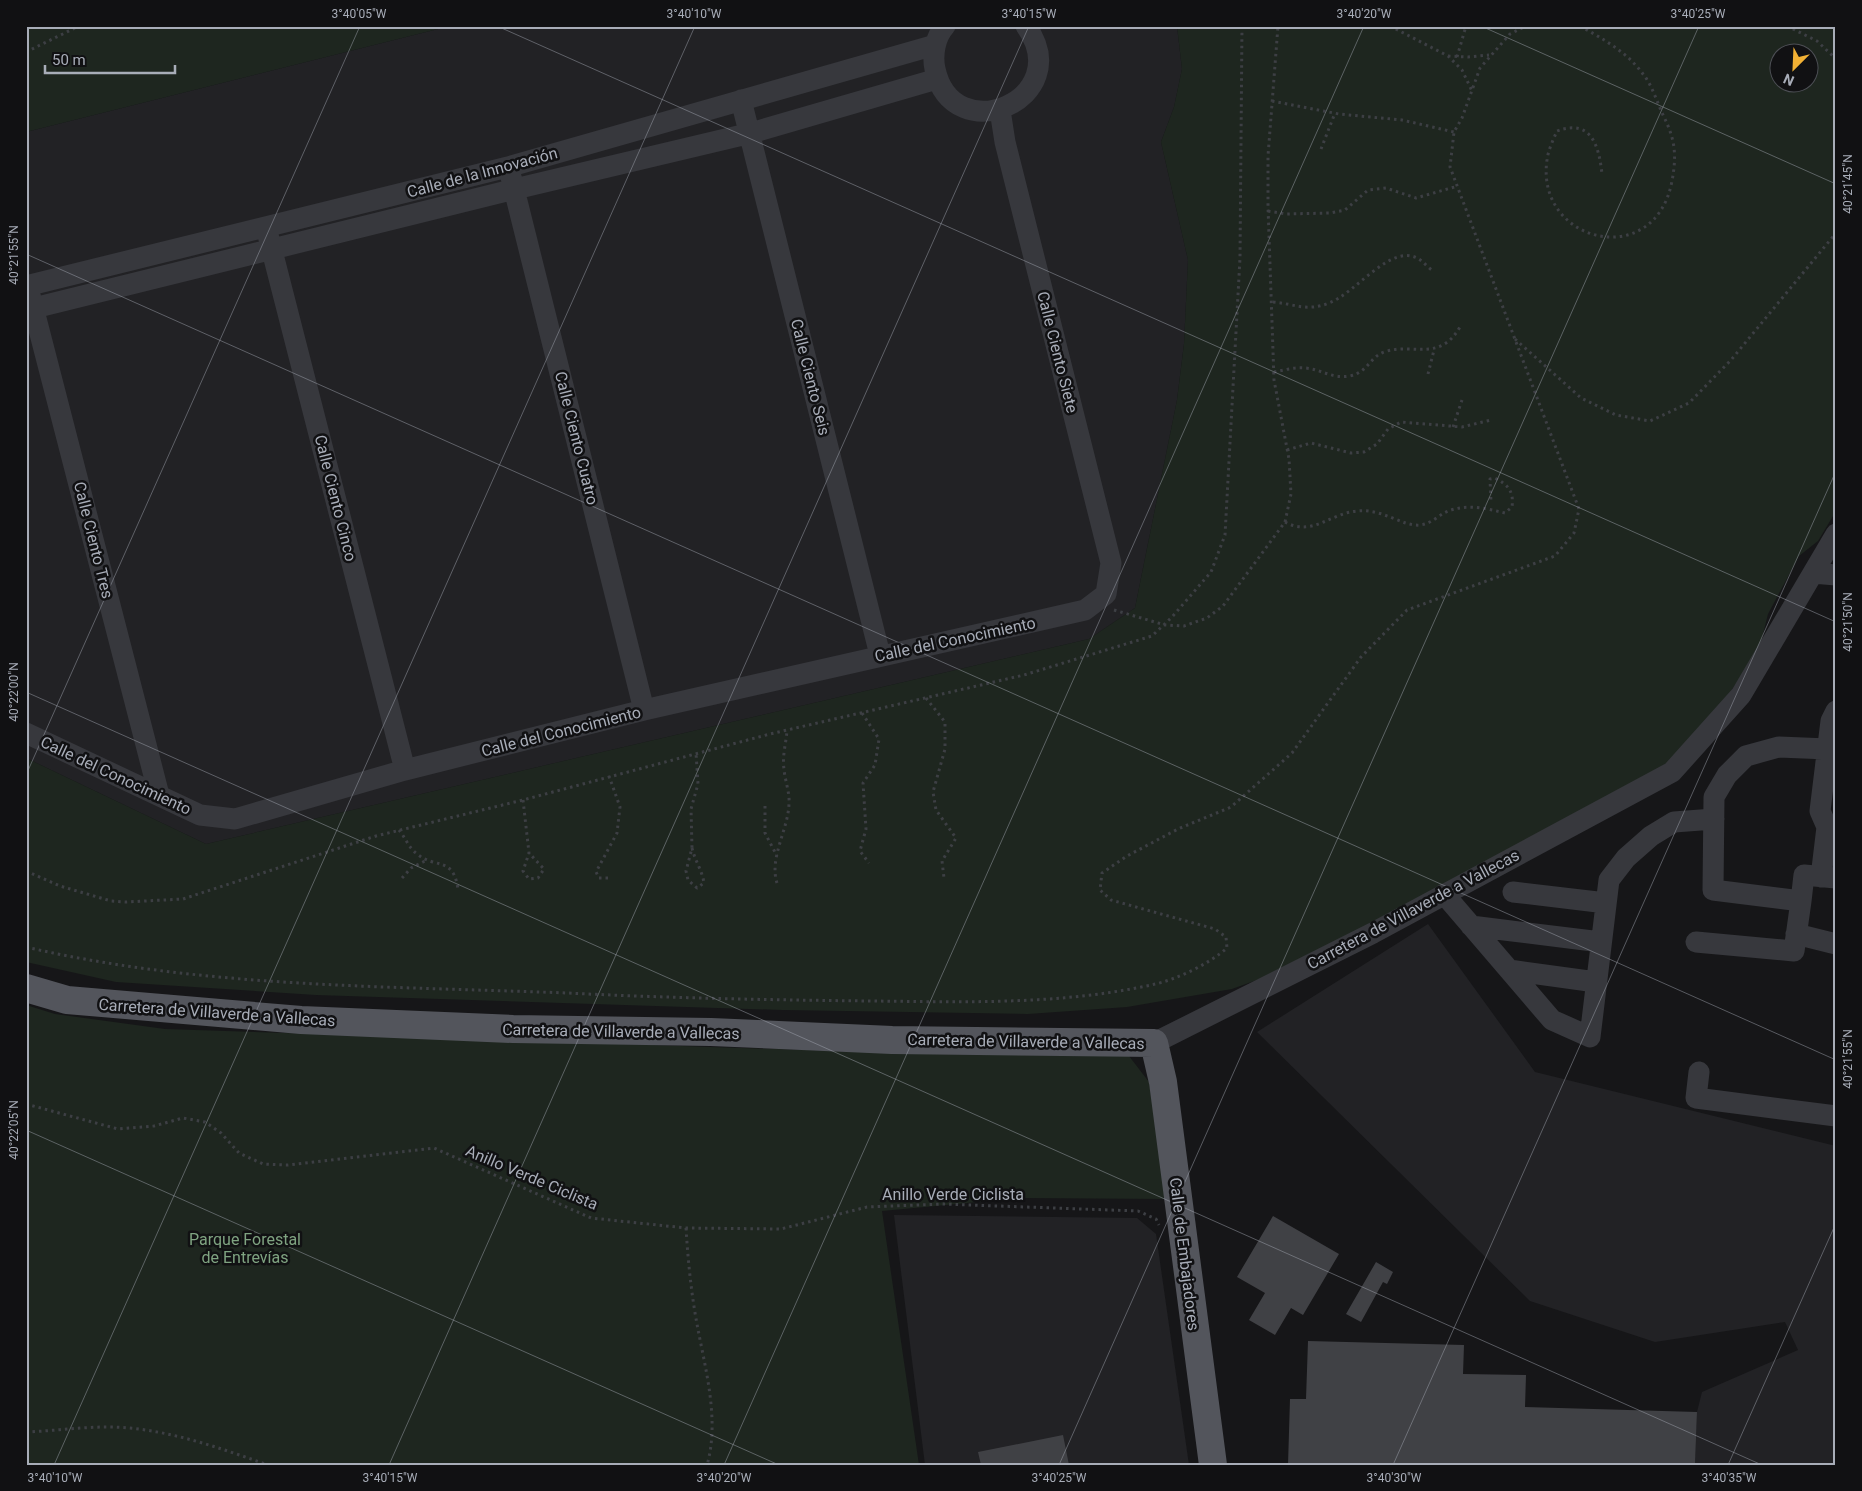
<svg xmlns="http://www.w3.org/2000/svg" width="1862" height="1491" viewBox="0 0 1862 1491" font-family="Roboto,sans-serif">
  <style>
    .built { fill: #222225 }
    .green { fill: #1e261f; fill-rule: evenodd }
    .building { fill: #404145 }
    .lines { fill: none; stroke-linecap: round; stroke-linejoin: round }
    .path { stroke: #3d3f44; stroke-width: 3; stroke-dasharray: 2.5 4; stroke-linecap: butt }
    .minor { stroke: #37383d; stroke-width: 21 }
    .major { stroke: #53555c; stroke-width: 28 }
    .ticks { fill: none; stroke: #a8adb8; stroke-width: 1; stroke-opacity: 0.45 }
    .labels { text-anchor: middle; stroke-width: 5; stroke-linejoin: round; paint-order: stroke }
    .street-label { font-size: 16px; fill: #a8adb8; stroke: #111113 }
    .park-label { font-size: 16px; fill: #7fa381; stroke: #111113 }
    .neatline { fill: none; stroke: #a8adb8; stroke-width: 2 }
    .ticks-label { font-size: 12px; text-anchor: middle; fill: #a8adb8 }
  </style>
  <rect width="100%" height="100%" fill="#161618"/>
  <path class="built" d="M450,26H1177L1182,69L1174,107L1161,142L1188,260L1184,344L1177,400L1135,608L1089,639L206,844L26,758V132Z
    M1428,924L1535,1072L1836,1146V1465H1695L1697,1412L1702,1392L1798,1350L1785,1322L1655,1342L1530,1301L1257,1032Z
    M894,1215L1137,1218L1156,1234L1189,1465H925Z"/>
  <path class="green" d="M26,26H450L26,132Z
    M1177,26H1836V511L1818,541L1799,556L1768,614L1759,650L1713,717L1672,760L1625,790L1282,971L1232,989L1127,1007L1028,1014L783,1010L316,995L116,982L26,962V758L206,844L1089,639L1135,608L1177,400L1184,344L1188,260L1161,142L1174,107L1182,69ZM1780,52H1810V82H1780Z
    M26,1005L55,1014L165,1029L928,1054L1129,1056L1149,1082L1168,1199L1022,1198L882,1211L919,1465H26Z"/>
  <path class="building" d="M1273,1216L1339,1254L1303,1315L1291,1308L1275,1335L1249,1320L1265,1293L1237,1277Z
    M1376,1262L1393,1272L1387,1284L1383,1282L1361,1322L1346,1314Z
    M1308,1341L1464,1345L1463,1374L1526,1375L1525,1407L1697,1412L1695,1465H1288L1290,1399H1306Z
    M1063,1435L1069,1465H981L978,1452Z"/>
  <g class="lines">
    <path class="path" d="M1390,26L1448,56L1462,70L1472,91
      M1580,26C1603,39 1627,52 1643,74C1652,85 1657,102 1663,115C1675,139 1677,154 1672,181C1655,272 1535,243 1547,160C1548,151 1553,140 1557,131C1592,118 1599,147 1602,174
      M1787,26L1817,41L1836,59
      M26,52L79,26
      M1448,56L1468,57L1489,55
      M1457,57L1466,26
      M1272,101L1339,114L1402,120L1454,132
      M1321,149L1335,113
      M1268,211L1286,214L1330,213L1345,210L1368,190L1386,188L1416,198L1458,186
      M1273,302C1295,304 1307,312 1329,303C1356,293 1390,244 1417,258C1422,260 1427,267 1432,270
      M1515,339L1581,398L1616,415L1650,421L1689,403L1731,360L1836,233
      M1274,372C1284,370 1295,367 1305,368C1321,369 1331,379 1350,376C1368,372 1370,357 1384,352C1413,342 1439,363 1460,327
      M1428,374L1434,350
      M1453,427L1462,400
      M1287,450L1311,443L1351,453L1364,452L1377,444L1388,429L1401,422L1462,427L1491,420
      M1285,522C1312,537 1331,513 1357,511C1382,508 1403,527 1420,525C1430,524 1437,517 1444,513C1464,503 1485,508 1505,513L1512,507C1514,491 1508,485 1495,478L1490,479L1491,502
      M1114,610L1165,625L1184,626L1207,618L1223,606L1285,522L1291,494L1289,459L1274,380L1268,207V156L1278,26
      M926,698L945,722V749L933,792L936,810L956,838L942,861L944,878
      M862,713L879,739L875,765L863,783L866,829L860,851L869,863
      M523,800L529,853L523,871L529,879L538,878L544,869L529,853
      M765,806V833L777,856
      M399,830C405,837 409,848 416,853C435,870 453,855 458,889
      M692,848C695,861 702,870 704,883L697,888L688,880L686,871L692,848L691,809L698,784L696,753
      M26,871L60,886L111,901L126,902L183,899L376,836L523,800L770,734L1024,675L1152,636L1172,617L1211,572L1225,535L1240,258L1242,26
      M402,878L411,868L427,860
      M608,878H599L596,872L617,833L620,807L609,776
      M777,883C769,858 788,830 789,804C790,793 785,781 784,769C782,757 786,743 787,731
      M26,947C202,988 387,986 567,993C668,998 770,1000 872,1001C965,1002 1059,1005 1151,985C1176,980 1209,964 1227,948L1226,937L1215,929L1111,900L1100,890L1102,873L1127,856L1178,829L1231,807L1292,753L1361,657L1407,610L1555,556L1574,533L1579,509L1450,167L1454,132L1462,118L1480,68L1510,34L1526,26
      M26,1104L118,1129L154,1126L183,1118L205,1122L221,1133L239,1153L263,1164L288,1165L434,1148L591,1218L686,1228L781,1229L867,1207L942,1204L1138,1211L1156,1219L1159,1225
      M686,1228C688,1260 691,1292 697,1324C705,1368 720,1420 707,1465
      M26,1432C53,1431 80,1427 107,1427C162,1427 217,1447 268,1465"/>
    <path class="minor" d="M945,26C935,37 932,55 935,69C953,152 1078,99 1026,26
      M741,100L880,655
      M511,177L644,710
      M268,235L405,770
      M26,286L508,167L935,45
      M30,295L159,795
      M26,310L515,189L751,133L937,79
      M1813,573L1836,575
      M26,733L200,815L235,819L405,770L644,710L1085,610L1106,594L1111,563L1005,142L1000,110
      M1828,749L1779,747L1746,756L1727,775L1714,797L1713,890L1801,901L1804,875L1836,878
      M1821,877L1827,827L1820,811L1831,721L1836,711
      M1513,892L1606,903
      M1444,894L1552,1020L1590,1037L1609,880L1626,858L1651,836L1674,822L1714,819
      M1471,926L1601,942
      M1796,934L1836,944
      M1696,942L1794,951L1801,901
      M1509,970L1596,982
      M1154,1043L1373,933L1672,772L1741,695L1836,534
      M1699,1072L1696,1098L1836,1116"/>
    <path class="major" d="M26,988L67,1000L301,1020L513,1029L711,1032L892,1040L1154,1043L1163,1082L1213,1465"/>
  </g>
  <path class="ticks" d="M497,26L1836,622M1481,26L1836,184M26,254L1836,1060M26,692L1762,1465M26,775L360,26M26,1130L779,1465M54,1465L695,26M389,1465L1029,26M724,1465L1364,26M1059,1465L1699,26M1393,1465L1836,471M1728,1465L1836,1223"/>
  <g class="labels">
    <g class="street-label">
      <text transform="translate(482 172) rotate(-15)" y="6">Calle de la Innovación</text>
      <text transform="translate(1058 352) rotate(76)" y="6">Calle Ciento Siete</text>
      <text transform="translate(811 377) rotate(76)" y="6">Calle Ciento Seis</text>
      <text transform="translate(577 438) rotate(76)" y="6">Calle Ciento Cuatro</text>
      <text transform="translate(336 498) rotate(76)" y="6">Calle Ciento Cinco</text>
      <text transform="translate(94 540) rotate(76)" y="6">Calle Ciento Tres</text>
      <text transform="translate(955 639) rotate(-12)" y="6">Calle del Conocimiento</text>
      <text transform="translate(561 731) rotate(-14)" y="6">Calle del Conocimiento</text>
      <text transform="translate(116 775) rotate(25)" y="6">Calle del Conocimiento</text>
      <text transform="translate(1413 909) rotate(-28)" y="6">Carretera de Villaverde a Vallecas</text>
      <text transform="translate(217 1012) rotate(4)" y="6">Carretera de Villaverde a Vallecas</text>
      <text transform="translate(621 1031) rotate(1)" y="6">Carretera de Villaverde a Vallecas</text>
      <text transform="translate(1026 1041) rotate(1)" y="6">Carretera de Villaverde a Vallecas</text>
      <text transform="translate(532 1177) rotate(23)" y="6">Anillo Verde Ciclista</text>
      <text x="953" y="1200">Anillo Verde Ciclista</text>
      <text transform="translate(1185 1254) rotate(83)" y="6">Calle de Embajadores</text>
    </g>
    <g class="park-label">
      <text x="245" y="1245">Parque Forestal<tspan x="245" dy="18">de Entrevías</tspan></text>
    </g>
  </g>
  <rect width="1862" height="1491" fill="none" stroke="#111113" stroke-width="55"/>
  <g transform="translate(1794 68) rotate(204)"><circle r="24" fill="#111113" stroke="#4d4f55"/>
  <path d="M0-4L9 19L0 12L-9 19Z" fill="#f2b134"/>
  <text y="-8" font-size="14" font-weight="bold" text-anchor="middle" fill="#a8adb8">N</text>
  </g>
  <path d="M45 65v8h130v-8" fill="none" stroke="#a8adb8" stroke-width="2.5"/>
  <text x="52" y="65" font-size="15" fill="#a8adb8" stroke="#111113" stroke-width="4" paint-order="stroke">50 m</text>
  <rect x="28" y="28" width="1806" height="1436" class="neatline"/>
  <g class="ticks-label">
    <text x="359" y="18">3°40'05"W</text>
    <text x="694" y="18">3°40'10"W</text>
    <text x="1029" y="18">3°40'15"W</text>
    <text x="1364" y="18">3°40'20"W</text>
    <text x="1698" y="18">3°40'25"W</text>
    <text transform="translate(1848 184) rotate(-90)" y="4">40°21'45"N</text>
    <text transform="translate(14 255) rotate(-90)" y="4">40°21'55"N</text>
    <text transform="translate(1848 622) rotate(-90)" y="4">40°21'50"N</text>
    <text transform="translate(14 692) rotate(-90)" y="4">40°22'00"N</text>
    <text transform="translate(1848 1059) rotate(-90)" y="4">40°21'55"N</text>
    <text transform="translate(14 1130) rotate(-90)" y="4">40°22'05"N</text>
    <text x="55" y="1482">3°40'10"W</text>
    <text x="390" y="1482">3°40'15"W</text>
    <text x="724" y="1482">3°40'20"W</text>
    <text x="1059" y="1482">3°40'25"W</text>
    <text x="1394" y="1482">3°40'30"W</text>
    <text x="1729" y="1482">3°40'35"W</text>
  </g>
</svg>
